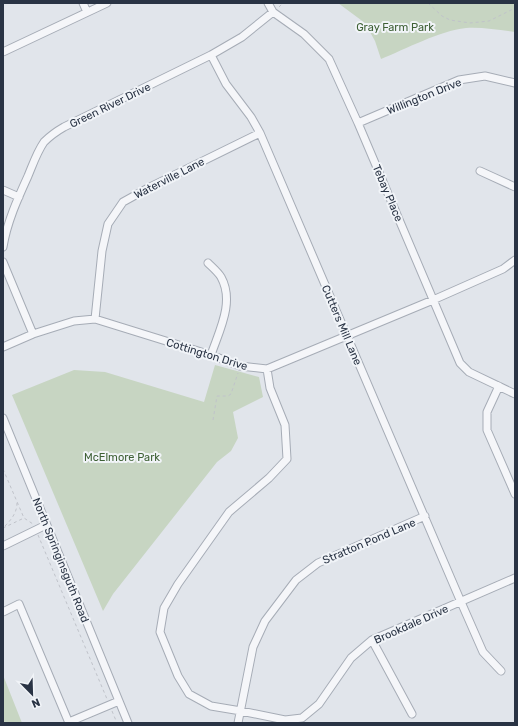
<svg xmlns="http://www.w3.org/2000/svg" width="518" height="726" viewBox="0 0 518 726" font-family="Rubik,sans-serif">
  <style>
    .green { fill: #c7d5c2 }
    .lines { fill: none; stroke-linecap: round; stroke-linejoin: round }
    .minor-casing { stroke: #a6acb6; stroke-width: 9 }
    .path { stroke: #c0c3ca; stroke-width: 1; stroke-dasharray: 3 3; stroke-linecap: butt }
    .minor { stroke: #f5f6f9; stroke-width: 7 }
    .labels { text-anchor: middle; stroke-width: 4; stroke-linejoin: round; paint-order: stroke }
    .park-label { font-size: 11px; fill: #3e6035; stroke: #f1f4f8 }
    .street-label { font-size: 11px; fill: #293344; stroke: #f1f4f8 }
  </style>
  <rect width="100%" height="100%" fill="#e1e5eb"/>
  <path class="green" d="M338,3H515V32C499,30 482,27 466,28C439,31 406,49 381,59L375,41L365,23Z
    M215,365L259,377L263,397L233,412L238,438L231,451L217,462L113,594L103,611L12,395L74,370L105,372L204,402Z
    M3,675L22,723H3Z"/>
  <g class="lines">
    <defs>
      <path id="minor" d="M83,3L87,12
        M268,3L273,12L304,34L329,59L358,123L460,363L469,372L515,394
        M3,52L107,3
        M211,55L226,84L251,117L260,133L461,602L483,652L501,671
        M358,123L459,80L485,76L515,83
        M480,171L515,187
        M3,190L19,197
        M3,247C7,222 18,198 28,176C33,164 37,152 44,142C50,136 57,131 64,127L211,55L242,37L273,12
        M3,262L33,334
        M208,263C212,267 218,272 221,277C235,302 219,331 211,355
        M95,319L102,251L108,224L123,202L150,187L260,133
        M3,347L33,334L74,321L95,319L211,355L240,366L267,369L433,300L503,269L515,260
        M267,369L270,388L285,425L287,459L269,478L229,512L178,584L164,608L160,632L178,676L189,694L211,706L241,711L285,720L302,718L319,704L351,658L372,640L515,578
        M499,386L487,412V430L515,494
        M3,418L128,723
        M3,546L46,525
        M3,612L19,604L69,723
        M372,640L412,714
        M69,722L119,701
        M238,723L253,647L265,621L296,580L318,563L425,516"/>
    </defs>
    <use href="#minor" class="minor-casing"/>
    <path class="path" d="M428,3L442,16L450,20L470,23L489,21L515,8
      M279,7L283,3
      M213,420L217,396H228L231,394L238,373
      M3,469L24,518
      M5,526C12,519 17,512 17,503
      M3,528L24,518L33,524
      M38,535L107,699
      M112,711L117,723"/>
    <use href="#minor" class="minor"/>
  </g>
  <g class="labels">
    <g class="park-label">
      <text x="395" y="31">Gray Farm Park</text>
      <text x="122" y="461">McElmore Park</text>
    </g>
    <g class="street-label">
      <text transform="translate(424 96) rotate(-22)" y="4">Willington Drive</text>
      <text transform="translate(110 105) rotate(-26)" y="4">Green River Drive</text>
      <text transform="translate(169 178) rotate(-27)" y="4">Waterville Lane</text>
      <text transform="translate(388 193) rotate(67)" y="4">Tebay Place</text>
      <text transform="translate(342 325) rotate(67)" y="4">Cutters Mill Lane</text>
      <text transform="translate(207 354) rotate(17)" y="4">Cottington Drive</text>
      <text transform="translate(369 541) rotate(-23)" y="4">Stratton Pond Lane</text>
      <text transform="translate(61 560) rotate(68)" y="4">North Springinsguth Road</text>
      <text transform="translate(411 624) rotate(-24)" y="4">Brookdale Drive</text>
    </g>
  </g>
  <rect width="518" height="726" fill="none" stroke="#293344" stroke-width="8"/>
  <g transform="translate(32 694) rotate(157)" stroke="#f1f4f8" stroke-width="3" paint-order="stroke">
  <path d="M0-3L7 15L0 10L-7 15Z" fill="#293344"/>
  <text y="-6" font-size="11" font-weight="bold" text-anchor="middle" fill="#293344">N</text>
  </g>
</svg>
